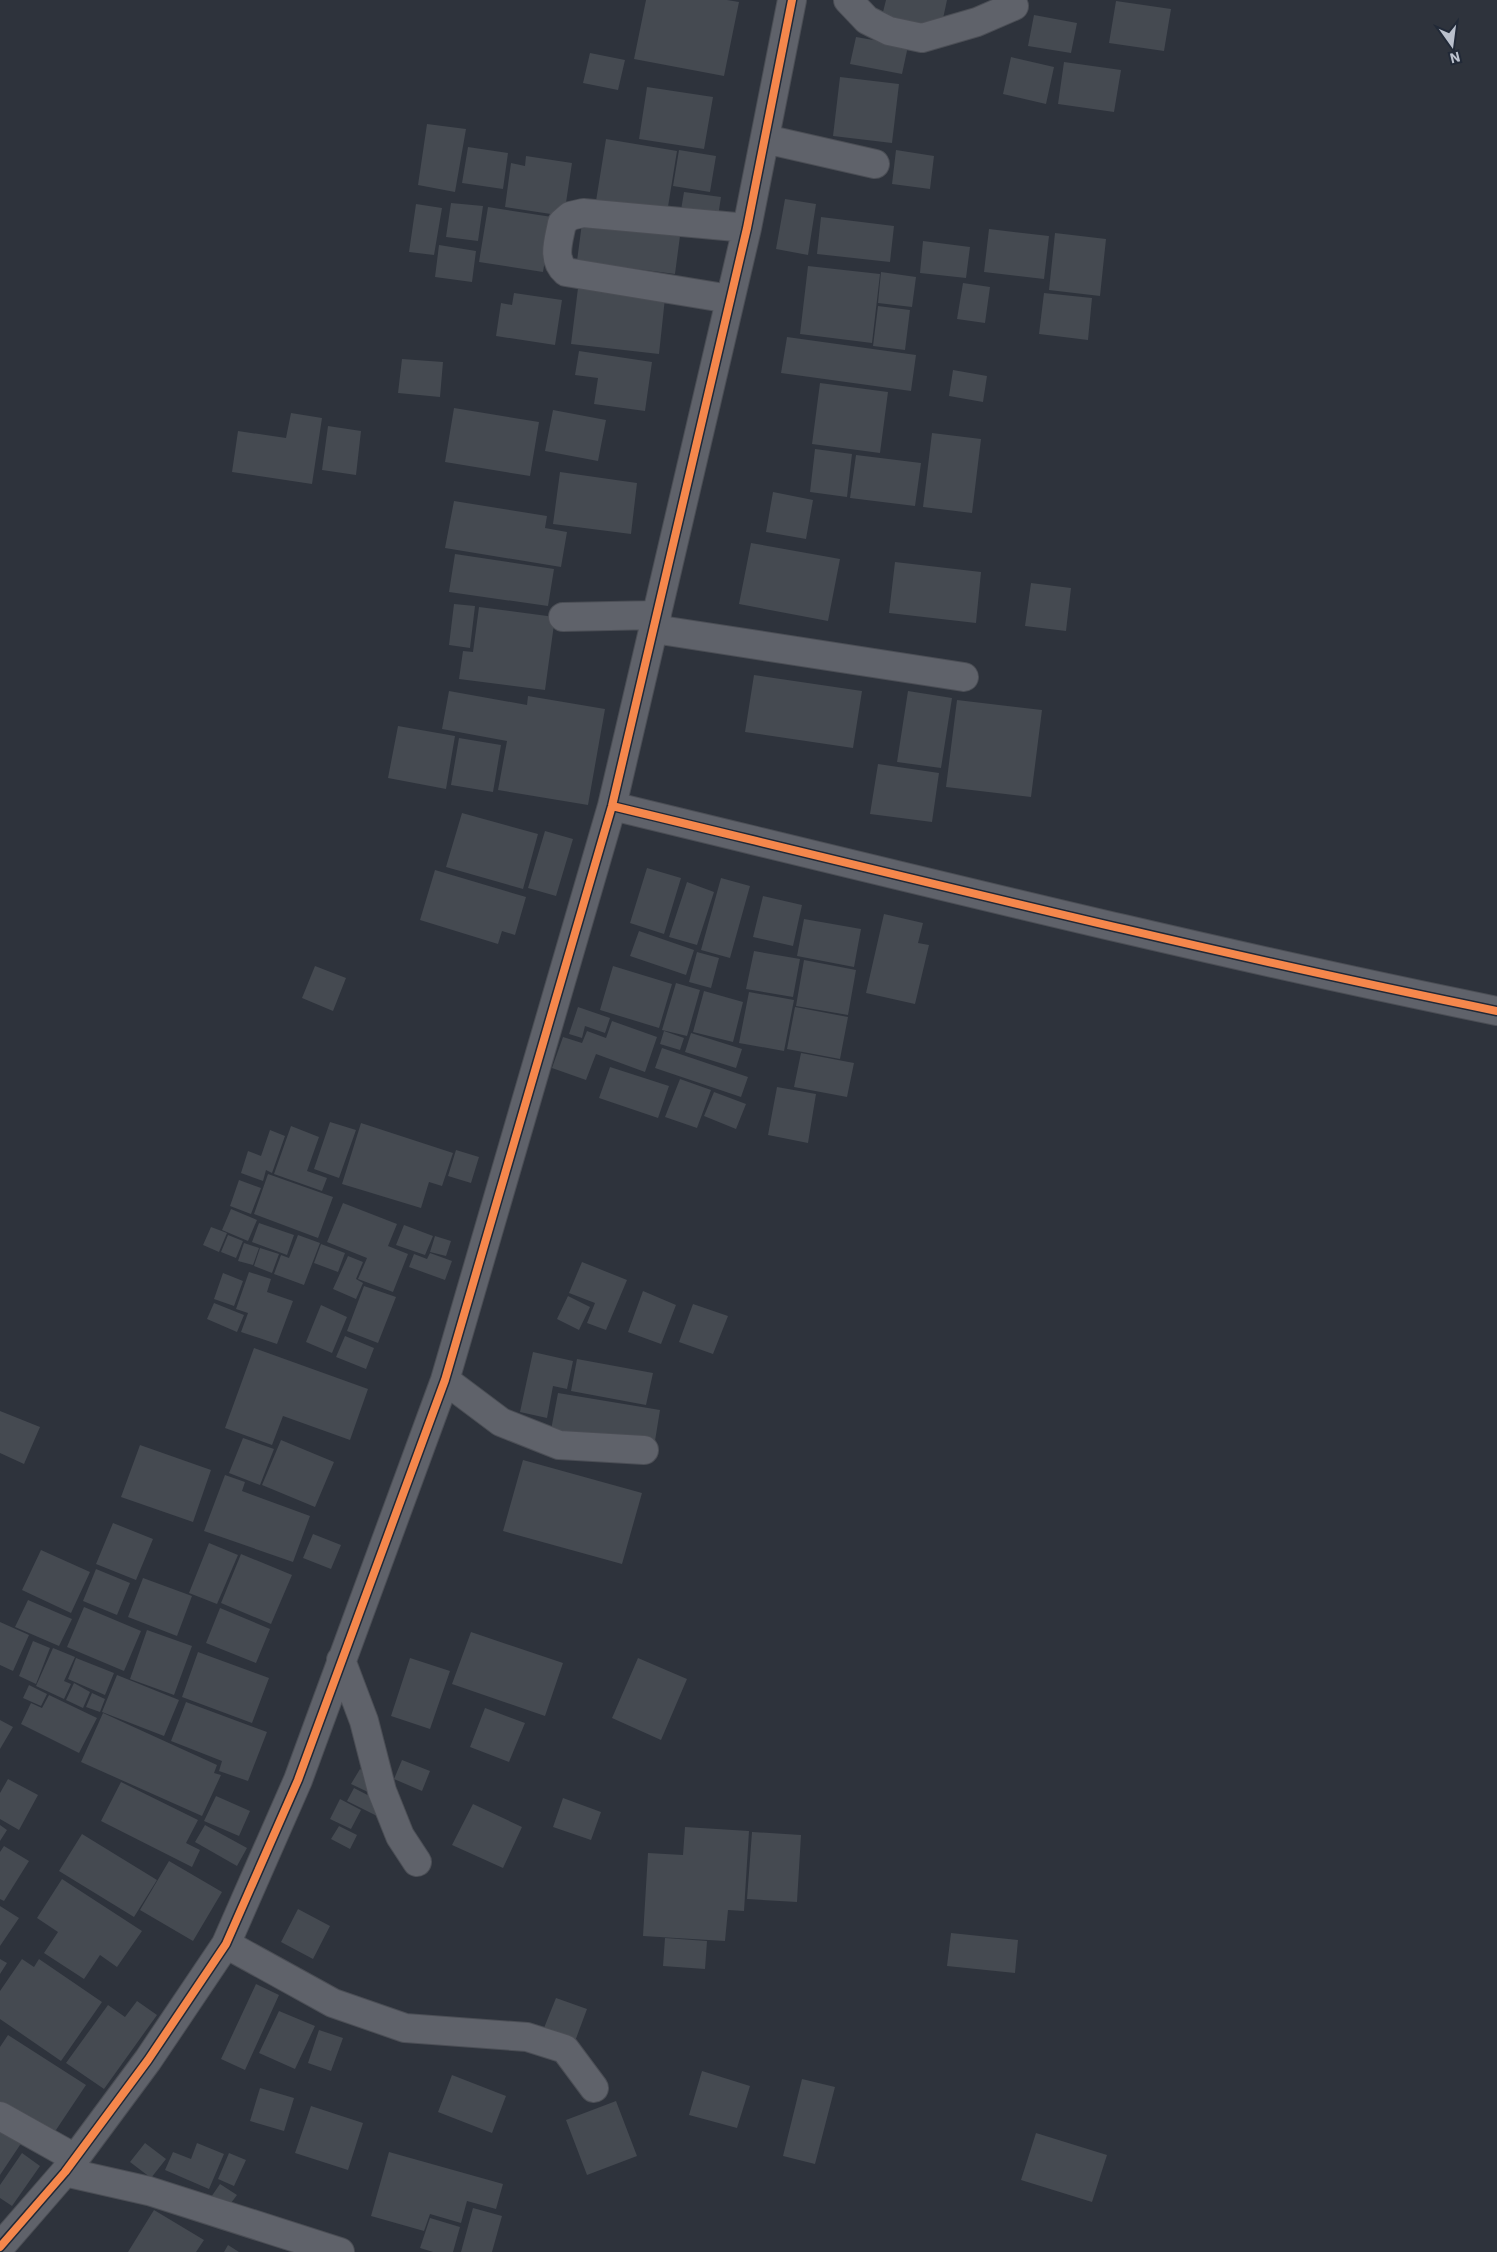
<svg xmlns="http://www.w3.org/2000/svg" width="1497" height="2252" viewBox="0 0 1497 2252" font-family="'IBM Plex Sans',sans-serif">
  <style>
    .building { fill: #454a51 }
    .lines { fill: none; stroke-linecap: round; stroke-linejoin: round }
    .minor-casing { stroke: #4b4e55; stroke-width: 30 }
    .minor { stroke: #5f626a; stroke-width: 28 }
    .cycleway-casing { stroke: #212937; stroke-width: 11 }
    .cycleway { stroke: #f5874c; stroke-width: 8 }
  </style>
  <rect width="100%" height="100%" fill="#2e333c"/>
  <path class="building" d="M646,0H727L739,2L724,76L634,59Z
    M886,0H947L941,28L882,16Z
    M1116,1L1171,9L1164,51L1109,43Z
    M1034,15L1077,23L1071,53L1028,46Z
    M856,37L908,46L902,74L850,64Z
    M590,53L625,60L618,90L583,83Z
    M1011,57L1054,67L1046,104L1003,94Z
    M1064,62L1121,70L1114,112L1058,104Z
    M840,77L899,84L892,143L833,136Z
    M647,87L713,97L704,149L639,139Z
    M427,124L466,129L455,192L418,185Z
    M606,139L677,151L667,213L596,201Z
    M468,147L508,153L503,189L462,183Z
    M679,150L716,156L710,192L673,186Z
    M896,150L934,156L930,189L892,184Z
    M526,156L572,163L564,216L505,207L511,163L525,166Z
    M684,192L721,197L717,223L680,216Z
    M785,199L816,204L808,255L776,249Z
    M451,203L483,206L478,241L446,237Z
    M416,204L442,208L434,255L409,252Z
    M488,207L552,217L543,272L479,262Z
    M821,217L894,226L890,262L817,254Z
    M582,223L680,236L675,274L577,261Z
    M989,229L1049,236L1044,279L984,272Z
    M1055,233L1106,239L1100,296L1049,290Z
    M923,241L970,247L966,278L920,273Z
    M439,245L476,251L472,282L435,277Z
    M808,266L880,274L872,343L800,334Z
    M881,272L916,277L912,307L878,303Z
    M963,283L990,287L985,323L957,319Z
    M578,288L665,298L659,354L571,344Z
    M514,293L562,300L555,345L496,336L501,303L512,305Z
    M1044,293L1092,298L1088,340L1039,334Z
    M878,306L910,310L905,350L873,346Z
    M787,337L916,355L911,391L781,373Z
    M579,351L652,362L645,411L594,404L598,378L575,375Z
    M402,359L443,362L440,397L398,393Z
    M953,370L987,376L983,402L949,396Z
    M820,383L888,392L880,453L812,444Z
    M454,408L539,422L530,476L445,462Z
    M553,410L606,420L598,461L545,451Z
    M291,413L322,418L312,484L232,472L238,431L286,438Z
    M328,426L361,431L356,475L322,470Z
    M932,433L981,439L972,513L923,507Z
    M815,449L852,454L847,497L810,492Z
    M856,455L921,463L915,506L850,498Z
    M560,472L637,483L631,534L553,524Z
    M773,492L813,500L806,539L766,532Z
    M454,501L547,516L545,528L567,532L561,567L445,548Z
    M751,543L840,559L828,621L739,604Z
    M455,554L554,569L548,606L449,592Z
    M895,562L981,572L976,623L889,613Z
    M1031,583L1071,588L1066,631L1025,626Z
    M454,604L475,606L470,648L449,645Z
    M479,607L555,617L545,690L459,679L463,651L473,652Z
    M754,675L862,691L853,748L745,732Z
    M449,691L527,705L528,696L605,709L588,805L498,790L507,741L442,729Z
    M908,691L952,698L941,768L897,762Z
    M957,700L1042,710L1031,797L946,787Z
    M398,726L455,736L446,789L388,778Z
    M459,738L501,745L493,792L451,785Z
    M878,764L939,773L932,822L870,814Z
    M462,813L538,834L523,889L446,867Z
    M545,831L573,839L556,896L528,888Z
    M647,868L681,878L664,934L630,923Z
    M435,870L526,897L515,935L502,931L498,944L420,920Z
    M721,878L750,886L730,958L701,950Z
    M687,882L714,892L697,945L669,937Z
    M763,896L802,905L793,946L753,937Z
    M884,914L923,923L918,943L929,945L915,1004L866,993Z
    M804,919L861,929L854,967L797,956Z
    M639,931L694,950L686,975L630,956Z
    M754,951L800,959L793,997L746,989Z
    M697,952L719,958L711,988L689,982Z
    M804,960L856,970L848,1015L796,1006Z
    M315,966L346,978L333,1011L302,998Z
    M613,966L672,984L659,1028L600,1010Z
    M676,983L700,990L687,1036L662,1030Z
    M704,991L743,1002L733,1042L693,1032Z
    M749,992L794,1000L784,1051L739,1043Z
    M578,1007L610,1018L605,1033L585,1026L582,1038L569,1034Z
    M795,1007L848,1017L840,1059L787,1049Z
    M612,1021L657,1037L645,1072L596,1054L586,1080L552,1068L563,1037L582,1043L587,1031L606,1038Z
    M664,1031L684,1038L680,1050L660,1044Z
    M691,1033L742,1049L736,1068L685,1052Z
    M662,1048L748,1077L741,1097L655,1068Z
    M801,1053L854,1063L847,1097L794,1087Z
    M610,1067L669,1086L658,1118L599,1098Z
    M680,1079L711,1090L697,1128L665,1117Z
    M777,1087L816,1094L808,1143L768,1135Z
    M714,1092L746,1104L736,1129L704,1116Z
    M330,1122L356,1130L339,1178L314,1169Z
    M361,1123L453,1153L442,1186L429,1182L421,1208L342,1184Z
    M291,1126L319,1137L307,1171L327,1178L322,1191L274,1174Z
    M270,1130L285,1136L272,1173L266,1170L263,1181L241,1173L248,1151L261,1156Z
    M456,1150L479,1157L471,1183L448,1176Z
    M268,1174L333,1197L318,1238L254,1214Z
    M239,1180L261,1188L251,1214L230,1206Z
    M343,1203L397,1224L388,1246L408,1254L393,1292L358,1279L367,1258L327,1242Z
    M231,1209L257,1220L248,1241L222,1230Z
    M259,1223L294,1235L287,1255L252,1242Z
    M404,1225L433,1236L425,1255L396,1245Z
    M211,1227L227,1233L219,1252L203,1245Z
    M228,1235L243,1241L236,1258L221,1252Z
    M298,1235L320,1243L304,1285L274,1274L281,1255L289,1258Z
    M435,1236L451,1241L446,1256L430,1252Z
    M244,1243L259,1248L253,1265L238,1261Z
    M321,1244L345,1253L338,1272L314,1263Z
    M260,1248L279,1254L272,1273L254,1266Z
    M430,1253L452,1261L445,1280L409,1267L414,1254L427,1259Z
    M348,1256L363,1262L356,1279L363,1283L356,1299L333,1289Z
    M582,1262L627,1280L606,1330L587,1323L595,1303L569,1293Z
    M249,1272L271,1279L267,1292L293,1301L277,1344L241,1332L248,1313L236,1309Z
    M223,1273L243,1281L234,1306L214,1299Z
    M364,1286L396,1297L378,1343L347,1331Z
    M643,1291L676,1305L661,1344L628,1332Z
    M568,1296L590,1307L579,1330L557,1319Z
    M214,1303L244,1315L237,1332L207,1319Z
    M693,1304L728,1316L713,1354L679,1342Z
    M321,1305L347,1317L332,1353L306,1342Z
    M345,1336L374,1348L366,1369L336,1357Z
    M254,1348L368,1389L350,1440L283,1416L272,1445L225,1428Z
    M533,1352L573,1361L567,1389L553,1386L547,1418L520,1412Z
    M577,1359L653,1373L646,1405L571,1391Z
    M558,1393L660,1410L654,1447L551,1430Z
    M0,1411L40,1427L24,1464L0,1453Z
    M243,1438L274,1449L260,1485L229,1473Z
    M281,1440L334,1462L315,1507L262,1485Z
    M140,1445L211,1470L193,1522L121,1497Z
    M523,1460L642,1493L622,1564L503,1531Z
    M225,1475L245,1482L242,1491L310,1516L293,1562L204,1531Z
    M113,1523L153,1539L136,1580L96,1564Z
    M313,1534L341,1545L331,1569L303,1558Z
    M209,1543L238,1555L217,1604L189,1593Z
    M41,1550L90,1572L71,1613L22,1590Z
    M241,1554L292,1575L271,1624L221,1603Z
    M96,1569L130,1583L117,1615L83,1601Z
    M143,1578L192,1596L177,1636L128,1617Z
    M28,1600L72,1619L59,1646L15,1627Z
    M84,1607L141,1631L124,1671L67,1647Z
    M220,1608L270,1629L256,1663L206,1643Z
    M0,1622L29,1635L13,1671L0,1665Z
    M147,1630L192,1646L174,1695L130,1679Z
    M471,1632L563,1663L545,1716L452,1684Z
    M33,1641L50,1648L36,1684L19,1676Z
    M53,1648L75,1657L64,1681L71,1684L64,1699L36,1686Z
    M198,1652L269,1678L252,1723L182,1697Z
    M76,1658L114,1673L105,1695L68,1679Z
    M410,1658L450,1671L430,1729L391,1716Z
    M638,1658L687,1679L661,1740L612,1718Z
    M117,1675L179,1700L164,1736L102,1712Z
    M74,1683L90,1692L83,1708L66,1700Z
    M29,1685L47,1694L41,1706L23,1698Z
    M92,1693L105,1699L100,1712L86,1707Z
    M49,1695L97,1718L79,1753L21,1724L31,1703L42,1708Z
    M186,1702L267,1732L248,1781L219,1771L222,1761L171,1741Z
    M485,1708L525,1723L509,1762L470,1747Z
    M103,1713L217,1765L214,1773L221,1775L202,1816L81,1762Z
    M0,1720L13,1727L0,1749Z
    M402,1760L430,1771L422,1791L394,1779Z
    M360,1769L376,1777L368,1792L351,1784Z
    M8,1779L38,1795L19,1830L0,1819V1793Z
    M121,1782L198,1820L186,1843L200,1850L192,1867L101,1821Z
    M354,1788L383,1803L377,1816L347,1801Z
    M216,1796L250,1811L239,1836L204,1821Z
    M563,1798L601,1812L591,1840L553,1827Z
    M340,1799L361,1810L351,1829L330,1819Z
    M473,1804L522,1827L503,1868L452,1845Z
    M0,1825L7,1830L0,1841Z
    M205,1825L247,1848L237,1866L195,1842Z
    M339,1826L357,1835L350,1849L331,1839Z
    M685,1827L749,1831L744,1911L728,1910L725,1941L643,1936L648,1853L683,1855Z
    M752,1832L801,1835L797,1902L747,1899Z
    M82,1834L157,1880L134,1917L59,1871Z
    M4,1846L29,1861L4,1901L0,1899V1852Z
    M169,1861L222,1892L193,1941L140,1910Z
    M62,1879L142,1931L117,1967L100,1955L84,1979L44,1953L58,1932L37,1918Z
    M0,1906L19,1918L0,1946Z
    M298,1909L330,1926L313,1959L281,1942Z
    M951,1933L1018,1940L1015,1973L947,1966Z
    M665,1938L707,1941L705,1969L663,1966Z
    M0,1959L7,1963L0,1974Z
    M22,1959L34,1967L39,1959L102,2002L61,2061L0,2019V1991Z
    M256,1984L279,1995L245,2070L221,2059Z
    M556,1998L587,2009L574,2044L542,2033Z
    M137,2001L157,2015L104,2089L66,2063L108,2005L125,2017Z
    M279,2011L315,2026L295,2069L259,2053Z
    M319,2030L343,2038L331,2071L308,2063Z
    M8,2035L86,2085L52,2136L0,2102V2047Z
    M702,2071L750,2086L737,2128L689,2115Z
    M452,2075L506,2096L492,2133L438,2112Z
    M802,2079L835,2087L815,2164L783,2156Z
    M260,2088L294,2098L284,2131L250,2121Z
    M616,2101L637,2156L587,2175L566,2120Z
    M311,2106L363,2123L348,2170L295,2153Z
    M0,2123L24,2139L0,2175Z
    M1036,2133L1107,2155L1092,2202L1021,2180Z
    M145,2143L166,2159L151,2178L130,2162Z
    M197,2143L224,2154L209,2189L165,2170L173,2152L191,2159Z
    M389,2152L503,2184L496,2209L467,2201L461,2223L430,2214L424,2231L371,2216Z
    M22,2153L40,2166L12,2206L0,2198V2185Z
    M229,2153L246,2160L234,2186L218,2179Z
    M220,2184L237,2195L225,2211L209,2200Z
    M473,2208L502,2216L492,2252H461Z
    M154,2210L204,2240L196,2252H128Z
    M430,2218L460,2227L453,2252H433L420,2248Z
    M228,2245L239,2252H224Z"/>
  <g class="lines">
    <defs>
      <path id="minor" d="M848,0L867,20L889,31L922,38L977,22L1014,6
        M765,139L875,164
        M730,299L566,272C551,259 559,240 562,223L570,216L583,213L747,228
        M563,617L657,615
        M654,629L964,677
        M612,806C906,877 1201,951 1497,1011
        M445,1380L501,1422L559,1445L644,1450
        M341,1660L364,1721L382,1791L400,1836L417,1862
        M226,1944L333,2003L405,2028L527,2037L565,2049L594,2088
        M0,2116L75,2158
        M65,2172L149,2191L340,2252
        M0,2247L65,2172L148,2060L226,1944L298,1780L445,1380L612,806L747,228L792,0"/>
    </defs>
    <use href="#minor" class="minor-casing"/>
    <use href="#minor" class="minor"/>
    <defs>
      <path id="cycleway" d="M612,806C906,877 1201,951 1497,1011
        M0,2247L65,2172L148,2060L226,1944L298,1780L445,1380L612,806L747,228L792,0"/>
    </defs>
    <use href="#cycleway" class="cycleway-casing"/>
    <use href="#cycleway" class="cycleway"/>
  </g>
  <g transform="translate(1452 45) rotate(166)" stroke="#212937" stroke-width="4" paint-order="stroke">
  <path d="M0-4L9 19L0 12L-9 19Z" fill="#bac0cc"/>
  <text y="-8" font-size="14" font-weight="bold" text-anchor="middle" fill="#bac0cc">N</text>
  </g>
</svg>
